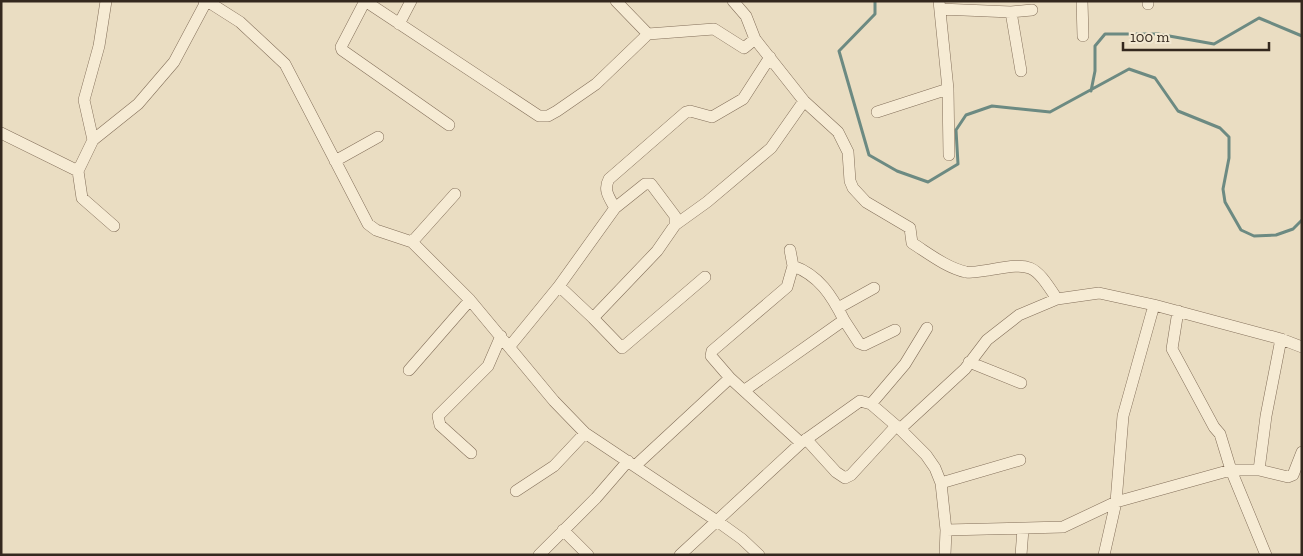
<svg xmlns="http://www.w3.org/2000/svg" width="1303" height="556" viewBox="0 0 1303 556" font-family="'Zilla Slab',serif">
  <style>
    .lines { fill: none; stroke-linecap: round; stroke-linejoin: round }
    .stream { stroke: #6c8a82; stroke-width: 3 }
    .street-casing { stroke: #836f5a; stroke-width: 12 }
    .street { stroke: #f6ebd4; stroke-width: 11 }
  </style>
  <rect width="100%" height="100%" fill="#eaddc2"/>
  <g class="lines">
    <path class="stream" d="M875,1V14L839,51L869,155L897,171L928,182L958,164L956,130L966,115L992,106L1050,112L1129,69L1155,78L1178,111L1220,128L1229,137V158L1223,189L1225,202L1241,230L1254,236L1276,235L1293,229L1302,220
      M1091,91L1095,71V46L1105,34H1158L1214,44L1259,18L1302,36"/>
    <defs>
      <path id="street" d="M207,1L240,22L285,64L368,224L376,230L412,242L470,300L554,401L585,433L717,521L742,539L759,555
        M616,1L648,34
        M733,1L746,16L755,39L804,101L838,132L848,152L850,181L853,188L866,202L910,228L912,243C928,253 947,268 966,272C974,273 981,271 989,270C1031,263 1033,262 1057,299
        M939,1L948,89L949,155
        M1082,1L1083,36
        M1148,1V4
        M940,9L1011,12L1032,10
        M1011,12L1021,71
        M399,24L411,1
        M877,112L948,89
        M449,125L342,50L341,47L365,1L539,116H548L557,111L596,84L648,34L714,29L744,48L755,39
        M1,133L78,171
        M93,140L84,100L99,46L106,1
        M335,161L378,137
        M615,208C609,197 603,190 609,179L686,112L690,111L712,117L743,99L770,57
        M114,226L82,198L78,171L93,140L138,104L174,62L206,2L204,1
        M412,242L455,194
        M790,250L793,266L787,287L712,351L711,356L730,378L801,443
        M793,266C819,275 832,296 844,320
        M559,286L593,318L622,348L705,277
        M838,308L874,288
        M1178,311L1172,349L1214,427L1220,434L1231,470L1266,555
        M593,318L657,251L675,225L707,202L771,148L804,101
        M510,346L559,286L615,208L645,184H651L675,216V225
        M969,362L1021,383
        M409,370L470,300
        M745,390L844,320L859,343L864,345L895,330
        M871,404L905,364L927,328
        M900,429L965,369L987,340L1019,315L1057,299L1099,293L1154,305L1281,339L1302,347
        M806,439L836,472L845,478L851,475L896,426
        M471,453L440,425L438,416L488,366L501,336
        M635,466L730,378
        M1259,470L1266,416L1281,339
        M941,483L1020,460
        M516,491L554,466L585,433
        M563,530L588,555
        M946,530L1063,527L1116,502L1231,470H1259L1288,477L1293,475L1302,452
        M539,555L596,498L628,461
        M680,555L801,443L860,401L871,404L900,429L926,455L935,468L941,483L946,530L945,555
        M1021,555L1023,529
        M1104,555L1116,502L1123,416L1154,305"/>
    </defs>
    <use href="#street" class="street-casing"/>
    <use href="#street" class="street"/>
  </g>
  <rect width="1303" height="556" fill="none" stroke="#34281e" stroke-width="5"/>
  <path d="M1123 42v8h146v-8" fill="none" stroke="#34281e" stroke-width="2.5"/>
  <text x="1130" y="42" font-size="15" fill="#34281e" stroke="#f2e8d1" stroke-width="4" paint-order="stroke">100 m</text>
</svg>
